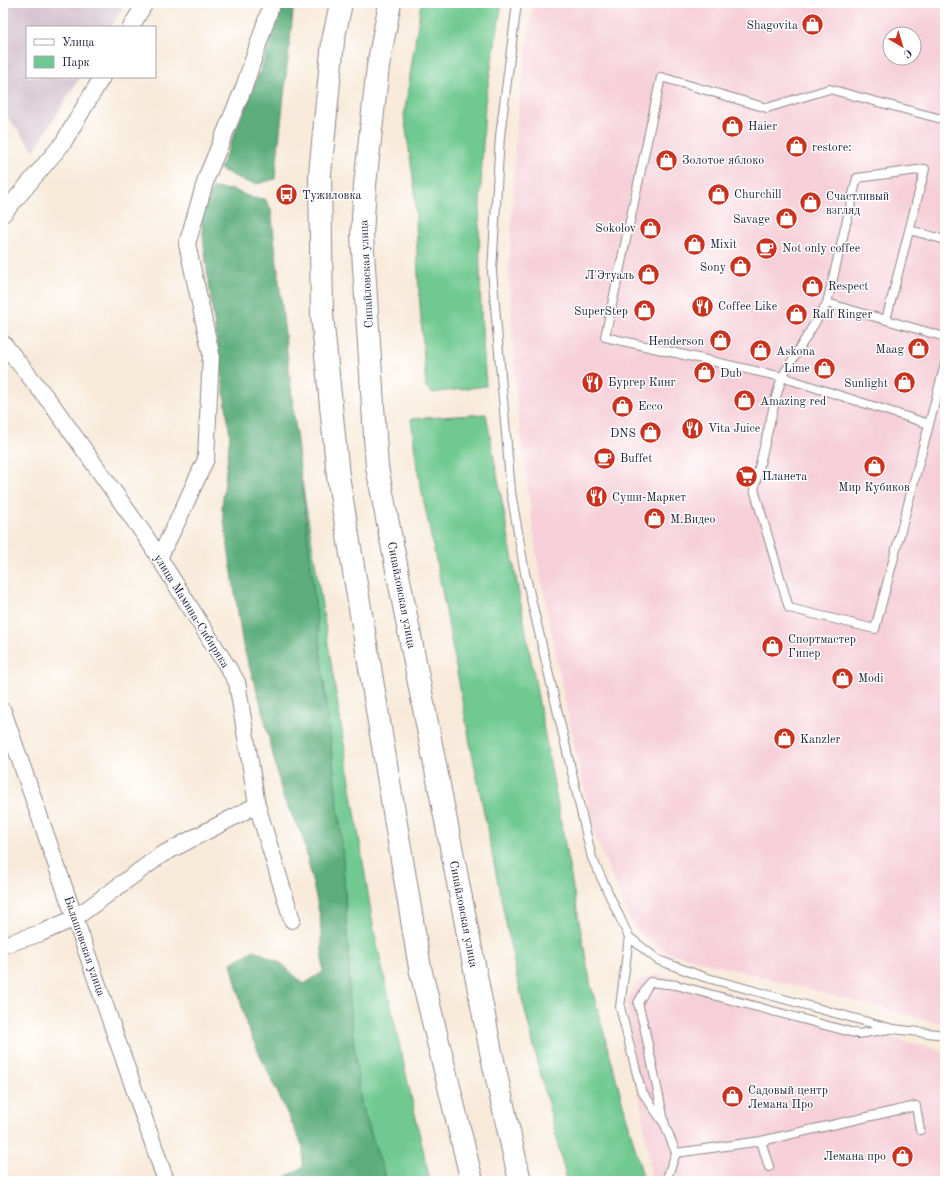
<svg xmlns="http://www.w3.org/2000/svg" width="948" height="1184" viewBox="0 0 948 1184" font-family="'Old Standard TT',serif">
  <style>
    .built { fill: #f6cfd8; fill-rule: evenodd }
    .industrial { fill: #d1bdca }
    .green { fill: #70c990; stroke: #497666 }
    .forest { fill: #5cad7a; stroke: #3f685a }
    .lines { fill: none; stroke-linecap: round; stroke-linejoin: round }
    .lane-casing { stroke: #8d868a; stroke-width: 10 }
    .street-casing { stroke: #8d868a; stroke-width: 18 }
    .primary-casing { stroke: #8d868a; stroke-width: 24 }
    .lane { stroke: #fff; stroke-width: 8 }
    .street { stroke: #fff; stroke-width: 16 }
    .primary { stroke: #fff; stroke-width: 22 }
    .labels { text-anchor: middle; stroke-width: 3; stroke-linejoin: round; paint-order: stroke }
    .poi-label { font-size: 12px; fill: #22223b; stroke: #fff; text-anchor: start }
    .street-label { font-size: 12px; fill: #22223b; stroke: #fff }
  </style>
  <rect width="100%" height="100%" fill="#fff"/>
  <filter id="ink" filterUnits="userSpaceOnUse"><feTurbulence type="fractalNoise" baseFrequency=".025" numOctaves="2"/><feDisplacementMap in="SourceGraphic" scale="8" xChannelSelector="R" yChannelSelector="G"/><feConvolveMatrix kernelMatrix="1 2 1 2 8 2 1 2 1" color-interpolation-filters="sRGB"/></filter>
  <filter id="wash" filterUnits="userSpaceOnUse"><feTurbulence type="fractalNoise" baseFrequency=".012" numOctaves="4" result="noise"/><feDisplacementMap in="SourceGraphic" scale="16" xChannelSelector="R" yChannelSelector="G"/><feGaussianBlur stdDeviation="0.9" result="paint"/><feColorMatrix in="noise" values="0 0 0 0 0 0 0 0 0 0 0 0 0 0 0 0 0 1.4 0 .05"/><feComposite in="paint" operator="in"/></filter>
  <g filter="url(#wash)">
    <rect width="100%" height="100%" fill="#f8ead9"/>
    <path class="built" d="M533,3H945V1021L935,1022L663,951L633,927L595,836L569,721L537,558L517,408L509,279L516,127ZM890,34H914V58H890Z
      M657,974L945,1052V1181H652L626,1003L636,982Z"/>
    <path class="industrial" d="M3,3H125L111,27H27V77H80L34,151L3,111Z"/>
    <path class="green" d="M421,3H502L485,103L479,224L481,315L486,386L432,393L426,387L418,278L415,191L404,115Z
      M486,414L591,986L644,1181H567L517,978L470,743L442,590L417,468L411,419Z
      M302,481L374,931L430,1181H389L386,1179L361,1104L349,1002V966L342,843L323,679Z"/>
    <path class="forest" d="M284,3H294L275,179L257,184L244,181L220,169L260,71Z
      M213,188L234,190L252,198L265,199L271,209L342,843L349,966V1002L361,1104L386,1179L389,1181H278L303,1167V1147L247,1027L231,963L254,950L282,964L304,984L323,972L320,916L303,838L283,797L260,701L243,646L222,507L230,435L206,263L201,216Z"/>
  </g>
  <g filter="url(#ink)">
    <g class="lines">
      <defs>
        <path id="lane" d="M517,3L500,136L492,271L503,399L511,492L525,573L592,858L629,937L658,960L704,977L893,1029L945,1035
          M910,230L945,240
          M827,303L857,178L925,169L886,320
          M945,337L827,303L782,377L776,397L754,489L789,608L875,629L945,364
          M929,424L782,377L605,337L661,77L767,108L829,89L945,120
          M629,937L620,1007L641,1090L663,1122
          M761,1141L769,1167
          M676,1153L761,1141L916,1106L920,1130
          M668,1181L667,1178L676,1153L665,1125L644,1026L638,1003L650,982L676,985L858,1034L890,1029"/>
        <path id="street" d="M131,27L145,3
          M3,214L63,143L102,77
          M3,343L53,406L146,537L237,682L257,805L292,920
          M159,558L177,522L206,459L211,354L187,244L207,176L244,87L272,3
          M3,711L166,1181
          M3,945L41,933L75,918L161,855L257,805"/>
        <path id="primary" d="M341,3L333,41L320,174L322,315L338,476L420,968L472,1181
          M390,3L378,66L365,185L362,236L377,467L491,1052L520,1181"/>
      </defs>
      <use href="#lane" class="lane-casing"/>
      <use href="#street" class="street-casing"/>
      <use href="#primary" class="primary-casing"/>
      <use href="#lane" class="lane"/>
      <use href="#street" class="street"/>
      <use href="#primary" class="primary"/>
    </g>
  </g>
  <defs>
    <symbol id="shop-disc" viewBox="-11 -11 22 22"><circle r="9.5" fill="#c8321e" stroke="#fff"/><path d="M-5-2.5h2.3a2.7 3.5 0 0 1 5.4 0H5L5.5 6h-11ZM-1.5-2.5h3a1.5 2.3 0 0 0-3 0Z" fill="#fff"/></symbol>
    <symbol id="bus-disc" viewBox="-11 -11 22 22"><circle r="9.5" fill="#c8321e" stroke="#fff"/><path d="M-5-6H5V4H4V6H2V4H-2V6H-4V4H-5ZM-3.5-4V0h7V-4ZM-3.5 1.2v1.5H-2V1.2ZM2 1.2v1.5H3.5V1.2Z" fill="#fff"/></symbol>
    <symbol id="cafe-disc" viewBox="-11 -11 22 22"><circle r="9.5" fill="#c8321e" stroke="#fff"/><path d="M-5.5-4.5H6V0H3Q3 3.5 0 3.5H-2.5Q-5.5 3.5-5.5 0ZM3-3.2v2h1.7v-2ZM-6 4.5H4V6H-6Z" fill="#fff"/></symbol>
    <symbol id="restaurant-disc" viewBox="-11 -11 22 22"><circle r="9.5" fill="#c8321e" stroke="#fff"/><path d="M-5-6h1v4h1v-4h1v4h1v-4h1v5L-1.5 .5V6h-2V.5L-5-1ZM5-6V6H3V1.5H1.5Q1.5-4 5-6Z" fill="#fff"/></symbol>
    <symbol id="supermarket-disc" viewBox="-11 -11 22 22"><circle r="9.5" fill="#c8321e" stroke="#fff"/><path d="M-6-5.5h2.5l.6 2H6L4.5 2H-2.5L-4.4-4H-6ZM-1.5 3.2a1.3 1.3 0 1 0 .1 0ZM3 3.2a1.3 1.3 0 1 0 .1 0Z" fill="#fff"/></symbol>
  </defs>
  <g fill-rule="evenodd">
    <use href="#shop-disc" x="800" y="12" width="25" height="25"/>
    <use href="#shop-disc" x="720" y="114" width="25" height="25"/>
    <use href="#shop-disc" x="784" y="134" width="25" height="25"/>
    <use href="#shop-disc" x="654" y="148" width="25" height="25"/>
    <use href="#shop-disc" x="706" y="182" width="25" height="25"/>
    <use href="#bus-disc" x="274" y="182" width="25" height="25"/>
    <use href="#shop-disc" x="798" y="190" width="25" height="25"/>
    <use href="#shop-disc" x="774" y="206" width="25" height="25"/>
    <use href="#shop-disc" x="638" y="216" width="25" height="25"/>
    <use href="#shop-disc" x="682" y="232" width="25" height="25"/>
    <use href="#cafe-disc" x="754" y="236" width="25" height="25"/>
    <use href="#shop-disc" x="728" y="254" width="25" height="25"/>
    <use href="#shop-disc" x="636" y="262" width="25" height="25"/>
    <use href="#shop-disc" x="800" y="274" width="25" height="25"/>
    <use href="#restaurant-disc" x="690" y="294" width="25" height="25"/>
    <use href="#shop-disc" x="632" y="298" width="25" height="25"/>
    <use href="#shop-disc" x="784" y="302" width="25" height="25"/>
    <use href="#shop-disc" x="708" y="328" width="25" height="25"/>
    <use href="#shop-disc" x="906" y="336" width="25" height="25"/>
    <use href="#shop-disc" x="748" y="338" width="25" height="25"/>
    <use href="#shop-disc" x="812" y="356" width="25" height="25"/>
    <use href="#shop-disc" x="692" y="360" width="25" height="25"/>
    <use href="#restaurant-disc" x="580" y="370" width="25" height="25"/>
    <use href="#shop-disc" x="892" y="370" width="25" height="25"/>
    <use href="#shop-disc" x="732" y="388" width="25" height="25"/>
    <use href="#shop-disc" x="610" y="394" width="25" height="25"/>
    <use href="#restaurant-disc" x="680" y="416" width="25" height="25"/>
    <use href="#shop-disc" x="638" y="420" width="25" height="25"/>
    <use href="#cafe-disc" x="592" y="446" width="25" height="25"/>
    <use href="#shop-disc" x="862" y="454" width="25" height="25"/>
    <use href="#supermarket-disc" x="734" y="464" width="25" height="25"/>
    <use href="#restaurant-disc" x="584" y="484" width="25" height="25"/>
    <use href="#shop-disc" x="642" y="506" width="25" height="25"/>
    <use href="#shop-disc" x="760" y="634" width="25" height="25"/>
    <use href="#shop-disc" x="830" y="666" width="25" height="25"/>
    <use href="#shop-disc" x="772" y="726" width="25" height="25"/>
    <use href="#shop-disc" x="720" y="1084" width="25" height="25"/>
    <use href="#shop-disc" x="890" y="1144" width="25" height="25"/>
  </g>
  <g class="labels">
    <g class="poi-label">
      <text x="798" y="29" text-anchor="end">Shagovita</text>
      <text x="748" y="130">Haier</text>
      <text x="812" y="151">restore:</text>
      <text x="682" y="164">Золотое яблоко</text>
      <text x="734" y="198">Churchill</text>
      <text x="302" y="199">Тужиловка</text>
      <text x="826" y="200">Счастливый<tspan x="826" dy="14">взгляд</tspan></text>
      <text x="770" y="223" text-anchor="end">Savage</text>
      <text x="636" y="232" text-anchor="end">Sokolov</text>
      <text x="710" y="248">Mixit</text>
      <text x="782" y="252">Not only coffee</text>
      <text x="726" y="271" text-anchor="end">Sony</text>
      <text x="634" y="279" text-anchor="end">Л'Этуаль</text>
      <text x="828" y="290">Respect</text>
      <text x="718" y="310">Coffee Like</text>
      <text x="628" y="315" text-anchor="end">SuperStep</text>
      <text x="812" y="318">Ralf Ringer</text>
      <text x="704" y="345" text-anchor="end">Henderson</text>
      <text x="904" y="353" text-anchor="end">Maag</text>
      <text x="776" y="355">Askona</text>
      <text x="810" y="372" text-anchor="end">Lime</text>
      <text x="720" y="377">Dub</text>
      <text x="608" y="386">Бургер Кинг</text>
      <text x="888" y="387" text-anchor="end">Sunlight</text>
      <text x="760" y="405">Amazing red</text>
      <text x="638" y="410">Ecco</text>
      <text x="708" y="432">Vita Juice</text>
      <text x="636" y="437" text-anchor="end">DNS</text>
      <text x="620" y="462">Buffet</text>
      <text x="762" y="480">Планета</text>
      <text x="874" y="491" text-anchor="middle">Мир Кубиков</text>
      <text x="612" y="501">Суши-Маркет</text>
      <text x="670" y="523">М.Видео</text>
      <text x="788" y="643">Спортмастер<tspan x="788" dy="14">Гипер</tspan></text>
      <text x="858" y="682">Modi</text>
      <text x="800" y="743">Kanzler</text>
      <text x="748" y="1094">Садовый центр<tspan x="748" dy="14">Лемана Про</tspan></text>
      <text x="886" y="1160" text-anchor="end">Лемана про</text>
    </g>
    <g class="street-label">
      <text transform="translate(366 274) rotate(-93)" y="4">Сипайловская улица</text>
      <text transform="translate(402 595) rotate(79)" y="4">Сипайловская улица</text>
      <text transform="translate(192 611) rotate(58)" y="4">улица Мамина-Сибиряка</text>
      <text transform="translate(464 914) rotate(79)" y="4">Сипайловская улица</text>
      <text transform="translate(85 946) rotate(71)" y="4">Балашовская улица</text>
    </g>
  </g>
  <rect width="948" height="1184" fill="none" stroke="#fff" stroke-width="16"/>
  <rect x="26" y="26" width="130" height="52" fill="#ffffff" stroke="#a7a7b1"/>
  <rect x="34" y="39" width="20" height="6" fill="#ffffff" stroke="#a7a7b1"/>
  <text x="62" y="46" font-size="12" fill="#22223b">Улица</text>
  <rect x="34" y="56" width="20" height="12" fill="#70c990" stroke="#a7a7b1"/>
  <text x="62" y="66" font-size="12" fill="#22223b">Парк</text>
  <g transform="translate(902 46) rotate(142)"><circle r="19" fill="#ffffff" stroke="#a7a7b1"/>
  <path d="M0-3L7 15L0 10L-7 15Z" fill="#c8321e"/>
  <text y="-6" font-size="11" font-weight="bold" text-anchor="middle" fill="#22223b">С</text>
  </g>
</svg>
